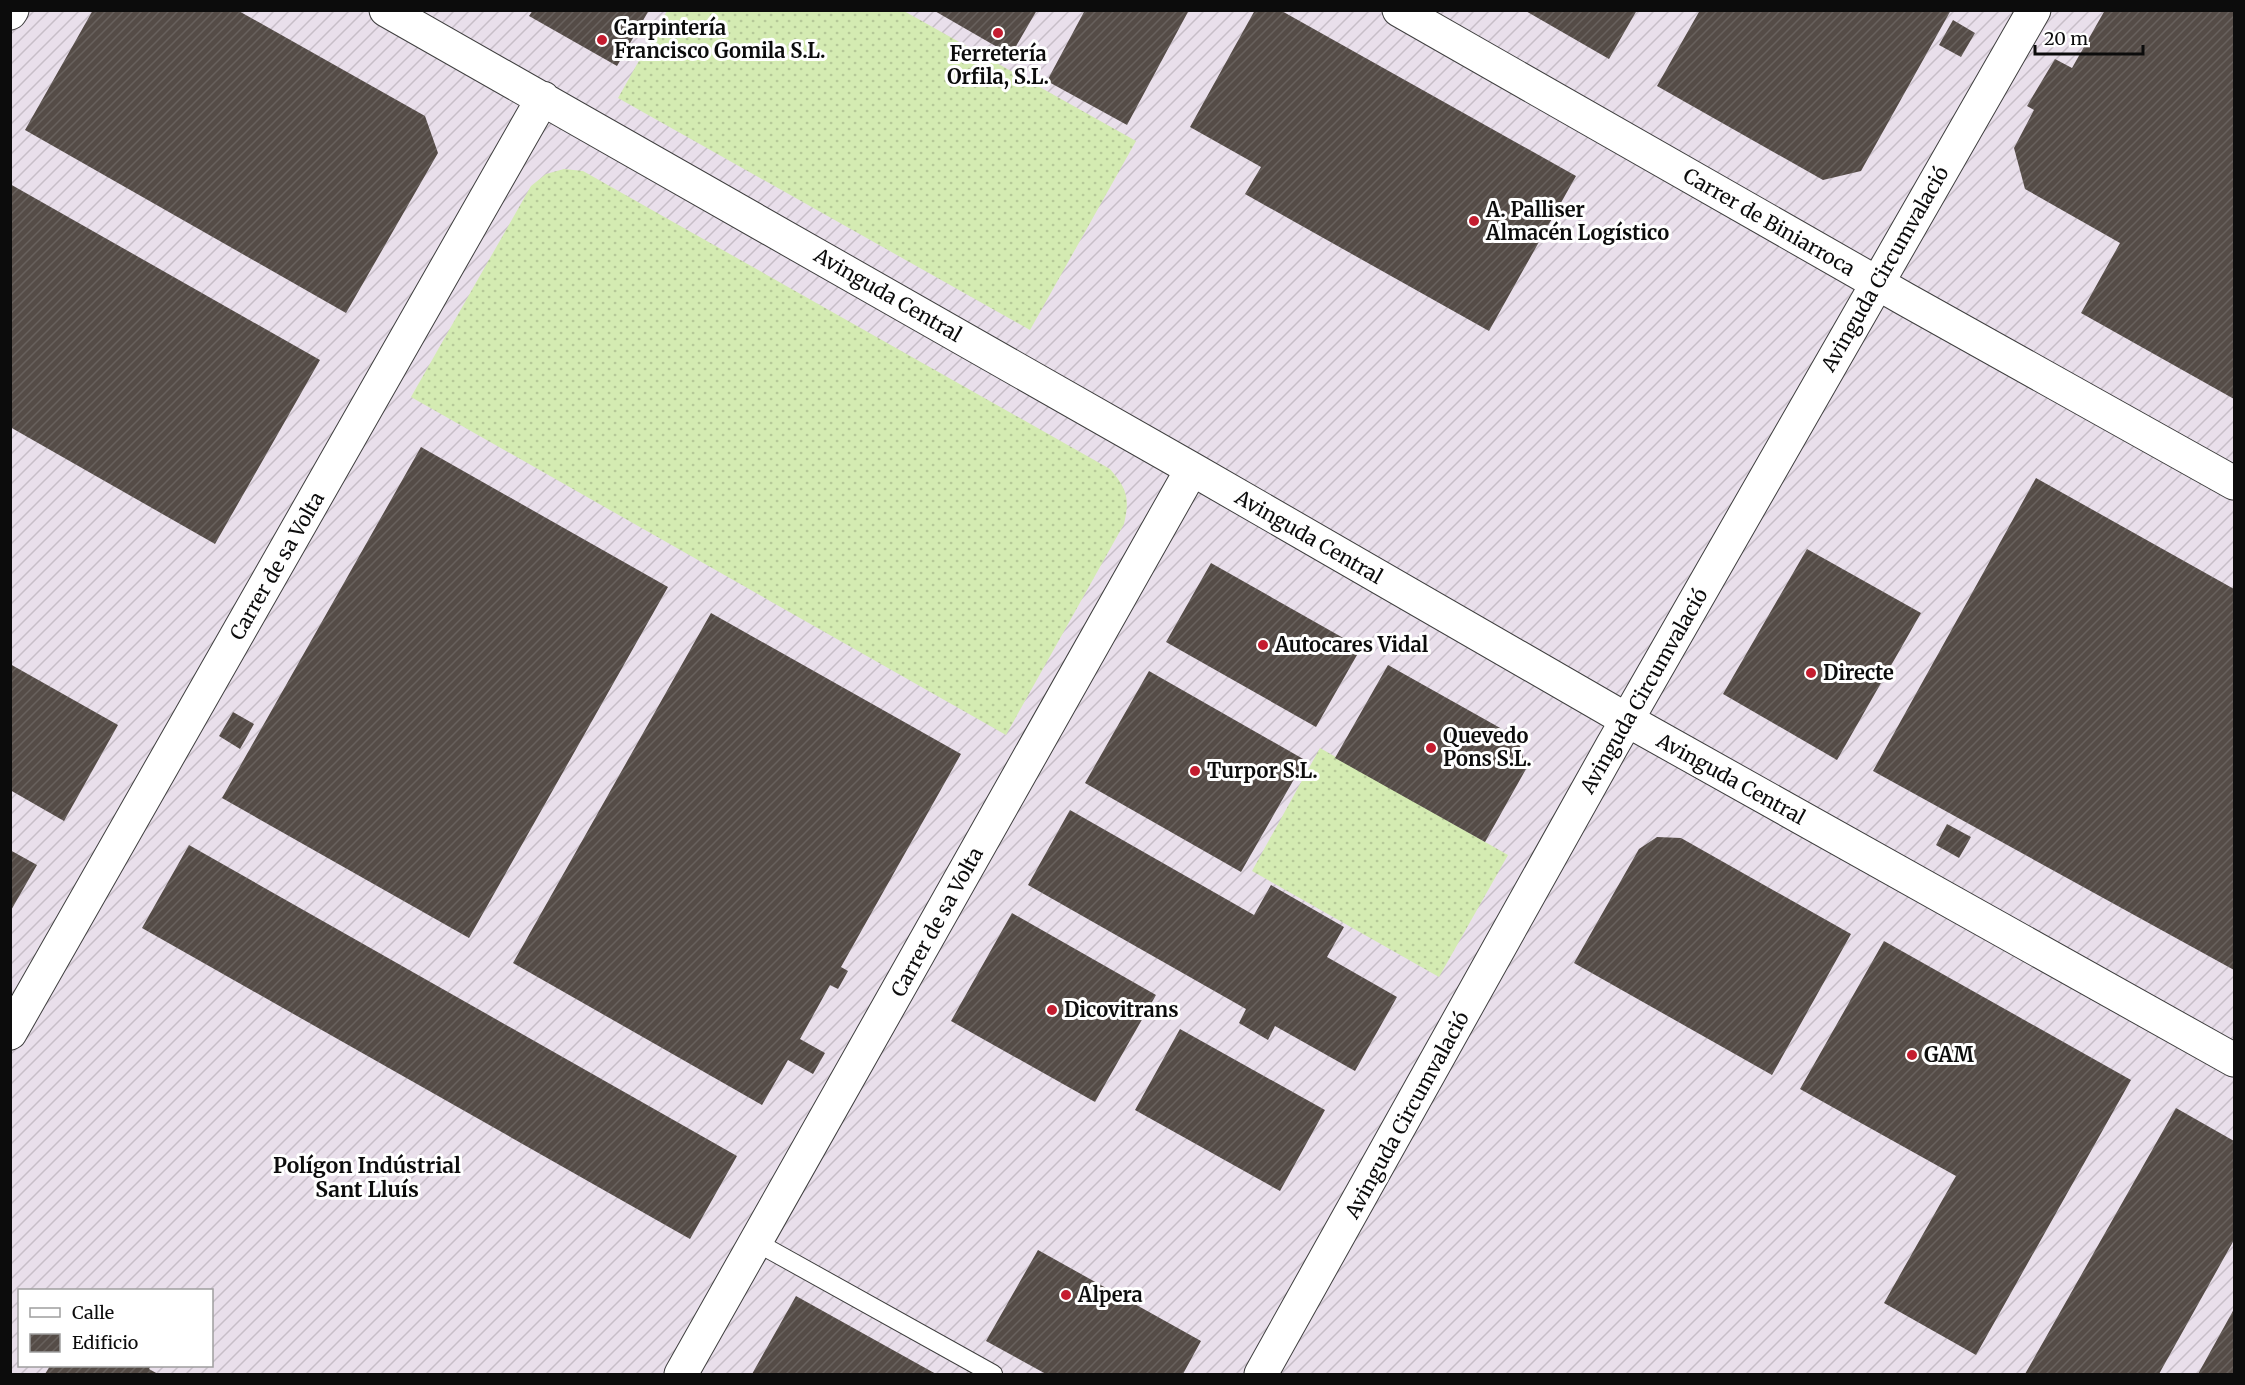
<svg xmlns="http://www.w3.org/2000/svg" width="2245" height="1385" viewBox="0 0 2245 1385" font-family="Merriweather,serif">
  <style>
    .industrial { fill: url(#industrial-furrows); fill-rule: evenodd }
    .grass { fill: url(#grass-dots) }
    .building { fill: url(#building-hatch) }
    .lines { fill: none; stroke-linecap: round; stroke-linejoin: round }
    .service-casing { stroke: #3f3f3f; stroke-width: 20 }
    .minor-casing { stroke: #3f3f3f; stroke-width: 35 }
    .service { stroke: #fff; stroke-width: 18 }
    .minor { stroke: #fff; stroke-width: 33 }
    .poi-dot { fill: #c41c2f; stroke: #fff; stroke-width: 2 }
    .labels { text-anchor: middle; stroke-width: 6; stroke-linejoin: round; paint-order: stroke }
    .poi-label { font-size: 20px; font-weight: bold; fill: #0c0c0c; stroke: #fff; text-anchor: start }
    .street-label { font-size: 20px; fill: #0c0c0c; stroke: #fff }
    .neighbourhood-label { font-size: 21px; font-weight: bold; fill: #0c0c0c; stroke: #fff }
  </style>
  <defs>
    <pattern id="industrial-furrows" width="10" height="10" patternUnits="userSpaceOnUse" patternTransform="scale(1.5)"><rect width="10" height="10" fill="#e9dfeb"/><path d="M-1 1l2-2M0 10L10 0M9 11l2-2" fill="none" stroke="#c7bec8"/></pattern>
    <pattern id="grass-dots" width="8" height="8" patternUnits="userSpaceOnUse" patternTransform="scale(1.5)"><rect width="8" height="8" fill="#d4ebb2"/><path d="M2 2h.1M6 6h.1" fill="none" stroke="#b5c898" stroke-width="1.8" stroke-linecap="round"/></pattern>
    <pattern id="building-hatch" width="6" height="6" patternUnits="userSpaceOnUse" patternTransform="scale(1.5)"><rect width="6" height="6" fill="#554c47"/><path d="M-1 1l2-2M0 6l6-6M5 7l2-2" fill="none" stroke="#68615d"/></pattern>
  </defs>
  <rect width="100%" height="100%" fill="#fff9ea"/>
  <path class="industrial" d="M10,11H2234V1374H11ZM20,1290H212V1366H20Z"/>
  <path class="grass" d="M667,11H904L1136,141L1030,330L618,98Z
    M564,169L583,171L1110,469C1127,489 1130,498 1124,524L1006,735L411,397L531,186L546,174Z
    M1320,748L1508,855L1439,977L1252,871Z"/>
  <path class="building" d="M93,10H237L425,116L438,153L346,313L25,130Z
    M533,10H649L617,66L529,16Z
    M933,10H1037L1011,55Z
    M1085,10H1189L1127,125L1047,81Z
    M1255,10H1280L1576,176L1489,331L1245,194L1261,167L1190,127Z
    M1524,10H1637L1609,59Z
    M1700,10H1951L1861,171L1823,180L1657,86Z
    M2105,10H2234V399L2081,313L2120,243L2025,189L2014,148L2034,110L2027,106L2055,59L2072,68Z
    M1953,20L1975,33L1961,57L1939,45Z
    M10,184L320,360L215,544L10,427Z
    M421,447L668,587L469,938L222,798Z
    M2036,478L2234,589V970L1873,771Z
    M1807,549L1921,613L1837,760L1723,694Z
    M1211,563L1361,648L1316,727L1166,642Z
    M711,613L961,754L841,967L848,971L838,989L830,985L800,1039L825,1053L813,1074L788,1060L762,1105L513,963Z
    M10,664L118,725L64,821L10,790Z
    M1388,665L1518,738L1526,769L1485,842L1335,758Z
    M1149,671L1305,760L1241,872L1085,783Z
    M233,712L254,724L240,749L219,736Z
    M1070,810L1254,915L1271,885L1344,927L1327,957L1397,997L1355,1071L1275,1026L1268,1040L1239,1023L1246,1009L1028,885Z
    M1947,824L1971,837L1959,858L1936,845Z
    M1657,837L1681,838L1851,934L1772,1075L1574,963L1639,849Z
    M189,845L737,1156L690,1239L142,928Z
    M10,850L37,865L10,912Z
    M1012,913L1156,995L1095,1102L951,1021Z
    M1884,941L2131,1080L1976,1355L1884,1303L1956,1176L1800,1089Z
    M1180,1029L1325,1110L1280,1191L1135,1110Z
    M2176,1108L2234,1141V1240L2159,1374H2025Z
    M1038,1250L1201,1341L1183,1374H1046L986,1341Z
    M796,1296L936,1374H752Z
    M2234,1309V1374H2198Z
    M50,1366H151L149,1369L158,1374H45Z"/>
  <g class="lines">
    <defs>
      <path id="service" d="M756,1242L993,1374"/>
      <path id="minor" d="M386,10L1192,469L1627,720L2234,1060
        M1399,10L1905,299L2234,483
        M10,13L12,10
        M10,1033L543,98
        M681,1374L1192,469
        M1261,1374L1612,746L2034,10"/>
    </defs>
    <use href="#service" class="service-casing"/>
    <use href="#minor" class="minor-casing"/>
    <use href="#service" class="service"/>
    <use href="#minor" class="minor"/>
  </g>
  <g class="poi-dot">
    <circle cx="998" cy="33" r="6"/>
    <circle cx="602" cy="40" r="6"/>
    <circle cx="1474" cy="221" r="6"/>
    <circle cx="1263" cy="645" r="6"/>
    <circle cx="1811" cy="673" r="6"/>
    <circle cx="1431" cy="748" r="6"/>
    <circle cx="1195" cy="771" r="6"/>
    <circle cx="1052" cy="1010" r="6"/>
    <circle cx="1912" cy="1055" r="6"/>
    <circle cx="1066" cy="1295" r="6"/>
  </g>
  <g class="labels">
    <g class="poi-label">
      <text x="614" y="35">Carpintería<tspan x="614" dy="23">Francisco Gomila S.L.</tspan></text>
      <text x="998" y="61" text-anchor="middle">Ferretería<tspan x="998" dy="23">Orfila, S.L.</tspan></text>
      <text x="1486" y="217">A. Palliser<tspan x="1486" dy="23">Almacén Logístico</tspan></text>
      <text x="1275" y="652">Autocares Vidal</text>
      <text x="1823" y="680">Directe</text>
      <text x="1443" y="743">Quevedo<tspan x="1443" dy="23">Pons S.L.</tspan></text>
      <text x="1207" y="778">Turpor S.L.</text>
      <text x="1064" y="1017">Dicovitrans</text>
      <text x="1924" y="1062">GAM</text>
      <text x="1078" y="1302">Alpera</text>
    </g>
    <g class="street-label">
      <text transform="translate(1769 222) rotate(30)" y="7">Carrer de Biniarroca</text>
      <text transform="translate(1885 269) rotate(-60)" y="7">Avinguda Circumvalació</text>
      <text transform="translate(888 295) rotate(30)" y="7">Avinguda Central</text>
      <text transform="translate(1309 537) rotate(30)" y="7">Avinguda Central</text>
      <text transform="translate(277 566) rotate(-60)" y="7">Carrer de sa Volta</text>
      <text transform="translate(1644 691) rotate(-60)" y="7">Avinguda Circumvalació</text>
      <text transform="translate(1731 779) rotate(29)" y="7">Avinguda Central</text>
      <text transform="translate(937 922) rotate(-61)" y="7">Carrer de sa Volta</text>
      <text transform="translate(1407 1115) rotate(-61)" y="7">Avinguda Circumvalació</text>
    </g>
    <g class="neighbourhood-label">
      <text x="367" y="1173">Polígon Indústrial<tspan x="367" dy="24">Sant Lluís</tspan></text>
    </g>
  </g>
  <rect width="2245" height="1385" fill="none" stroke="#0c0c0c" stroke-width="24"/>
  <rect x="18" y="1289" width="195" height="78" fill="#ffffff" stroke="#9e9e9e" stroke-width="1.5"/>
  <rect x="30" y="1308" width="30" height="9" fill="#ffffff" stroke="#9e9e9e" stroke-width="1.5"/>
  <text x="72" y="1319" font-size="18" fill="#0c0c0c">Calle</text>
  <rect x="30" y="1334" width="30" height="18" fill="url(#building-hatch)" stroke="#9e9e9e" stroke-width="1.5"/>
  <text x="72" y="1349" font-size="18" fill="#0c0c0c">Edificio</text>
  <path d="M2035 45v9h108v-9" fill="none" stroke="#0c0c0c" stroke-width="3"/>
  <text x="2044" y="45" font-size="18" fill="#0c0c0c" stroke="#ffffff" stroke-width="4.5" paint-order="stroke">20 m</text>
</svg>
